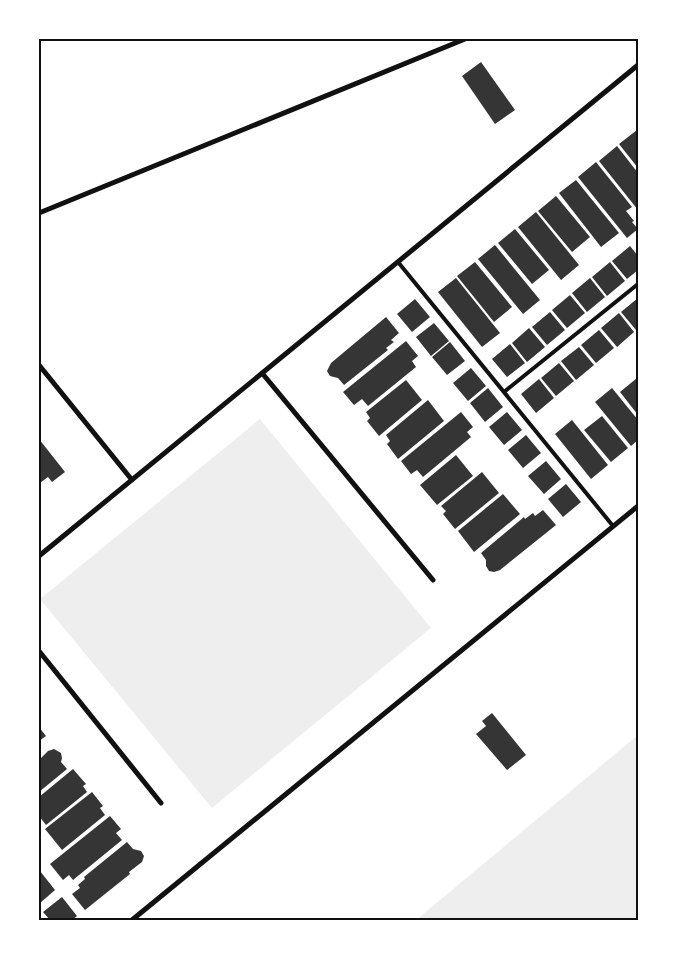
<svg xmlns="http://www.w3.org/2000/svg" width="677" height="959" viewBox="0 0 677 959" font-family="Rubik,sans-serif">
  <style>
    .green { fill: #eee }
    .building { fill: #353535 }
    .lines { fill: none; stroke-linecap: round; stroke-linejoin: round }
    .service { stroke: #111; stroke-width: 4 }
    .minor { stroke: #111; stroke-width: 5 }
    .neatline { fill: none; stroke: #111; stroke-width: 2 }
  </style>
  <rect width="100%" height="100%" fill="#fff"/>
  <path class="green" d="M260,419L431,628L212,808L40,599Z
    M638,735V920H416Z"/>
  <path class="building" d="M481,62L515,110L495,124L462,76Z
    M637,130L638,132V168L619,144Z
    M617,146L638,173V210L599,161Z
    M596,162L632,207L626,211L634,221L632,222L638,229L627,238L578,177Z
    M576,180L619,233L601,247L559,193Z
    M556,196L590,237L572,252L538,211Z
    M536,212L579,265L561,280L518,227Z
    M515,229L549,270L532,284L498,243Z
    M495,245L540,300L523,314L478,259Z
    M630,246L638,256V270L627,279L612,261Z
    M475,262L512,307L494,322L457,276Z
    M610,262L625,281L607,296L592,277Z
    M456,278L500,333L482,347L438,292Z
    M590,278L605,297L587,312L572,293Z
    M570,295L585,313L567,328L552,310Z
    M638,298V329L636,330L621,312Z
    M415,299L430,317L412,332L397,314Z
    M550,312L565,330L547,345L532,327Z
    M619,313L634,332L617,347L601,328Z
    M386,317L399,333L391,340L394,342L386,348L388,350L344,385L338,378L330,376L327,371L331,363Z
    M434,323L449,341L431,356L416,337Z
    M529,328L545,347L527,362L512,343Z
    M599,330L614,348L596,363L581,345Z
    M406,341L418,356L412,361L416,367L368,406L362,399L354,405L343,392Z
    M450,342L465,361L447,375L432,357Z
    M510,344L525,363L507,377L492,359Z
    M579,347L594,365L576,380L561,361Z
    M559,363L574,381L556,396L541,378Z
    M471,368L486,386L468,401L453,383Z
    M637,378L638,379V415L620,392Z
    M539,379L554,398L536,413L521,394Z
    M406,380L422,400L379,436L367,421L370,418L366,412Z
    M488,388L503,407L485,422L470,403Z
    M612,388L638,420V440L631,446L595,402Z
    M428,400L444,421L398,459L387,444L390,441L386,435Z
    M461,412L473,427L467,432L471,437L423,477L417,470L411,474L401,461Z
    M507,412L522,430L504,445L489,427Z
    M602,416L628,448L611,462L584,430Z
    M572,420L608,465L591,479L555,434Z
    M526,435L541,453L523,468L508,450Z
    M39,439L65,472L52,482L48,477L40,483L39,481Z
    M456,455L473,476L437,505L420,485Z
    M546,461L561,479L544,494L528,476Z
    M482,472L499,493L455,529L443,514L446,511L441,506Z
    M566,484L581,502L563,517L548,499Z
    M503,494L520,514L474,552L458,531Z
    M543,510L556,525L500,570L494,572L489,571L486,566V560L481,553L524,517L525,519L533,513L535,516Z
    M492,713L526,755L507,770L476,734L486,726L482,721Z
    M39,727L46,736L39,741Z
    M54,749L61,753L62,758L61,762L67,769L39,792V760L48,751Z
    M73,769L86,784L83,786L87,792L46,825L39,816V797Z
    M92,792L103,806L100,808L105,815L62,850L45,829Z
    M110,816L121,829L116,833L122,840L73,880L69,875L63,880L50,864Z
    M127,842L133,849L141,851L144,856L142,862L129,872L130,874L85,910L72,894L80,888L78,885L85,879L84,877Z
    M40,871L55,890L39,904V872Z
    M62,897L77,916L72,920H50L43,912Z"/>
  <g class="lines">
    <path class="service" d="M398,262L613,526
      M504,392L638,284"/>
    <path class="minor" d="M39,213L465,39
      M39,365L132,480
      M262,373L433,580
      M39,556L638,65
      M39,651L161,803
      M132,920L638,506"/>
  </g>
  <rect width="677" height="959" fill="none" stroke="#ffffff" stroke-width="80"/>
  <rect x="40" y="40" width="597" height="879" class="neatline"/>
</svg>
